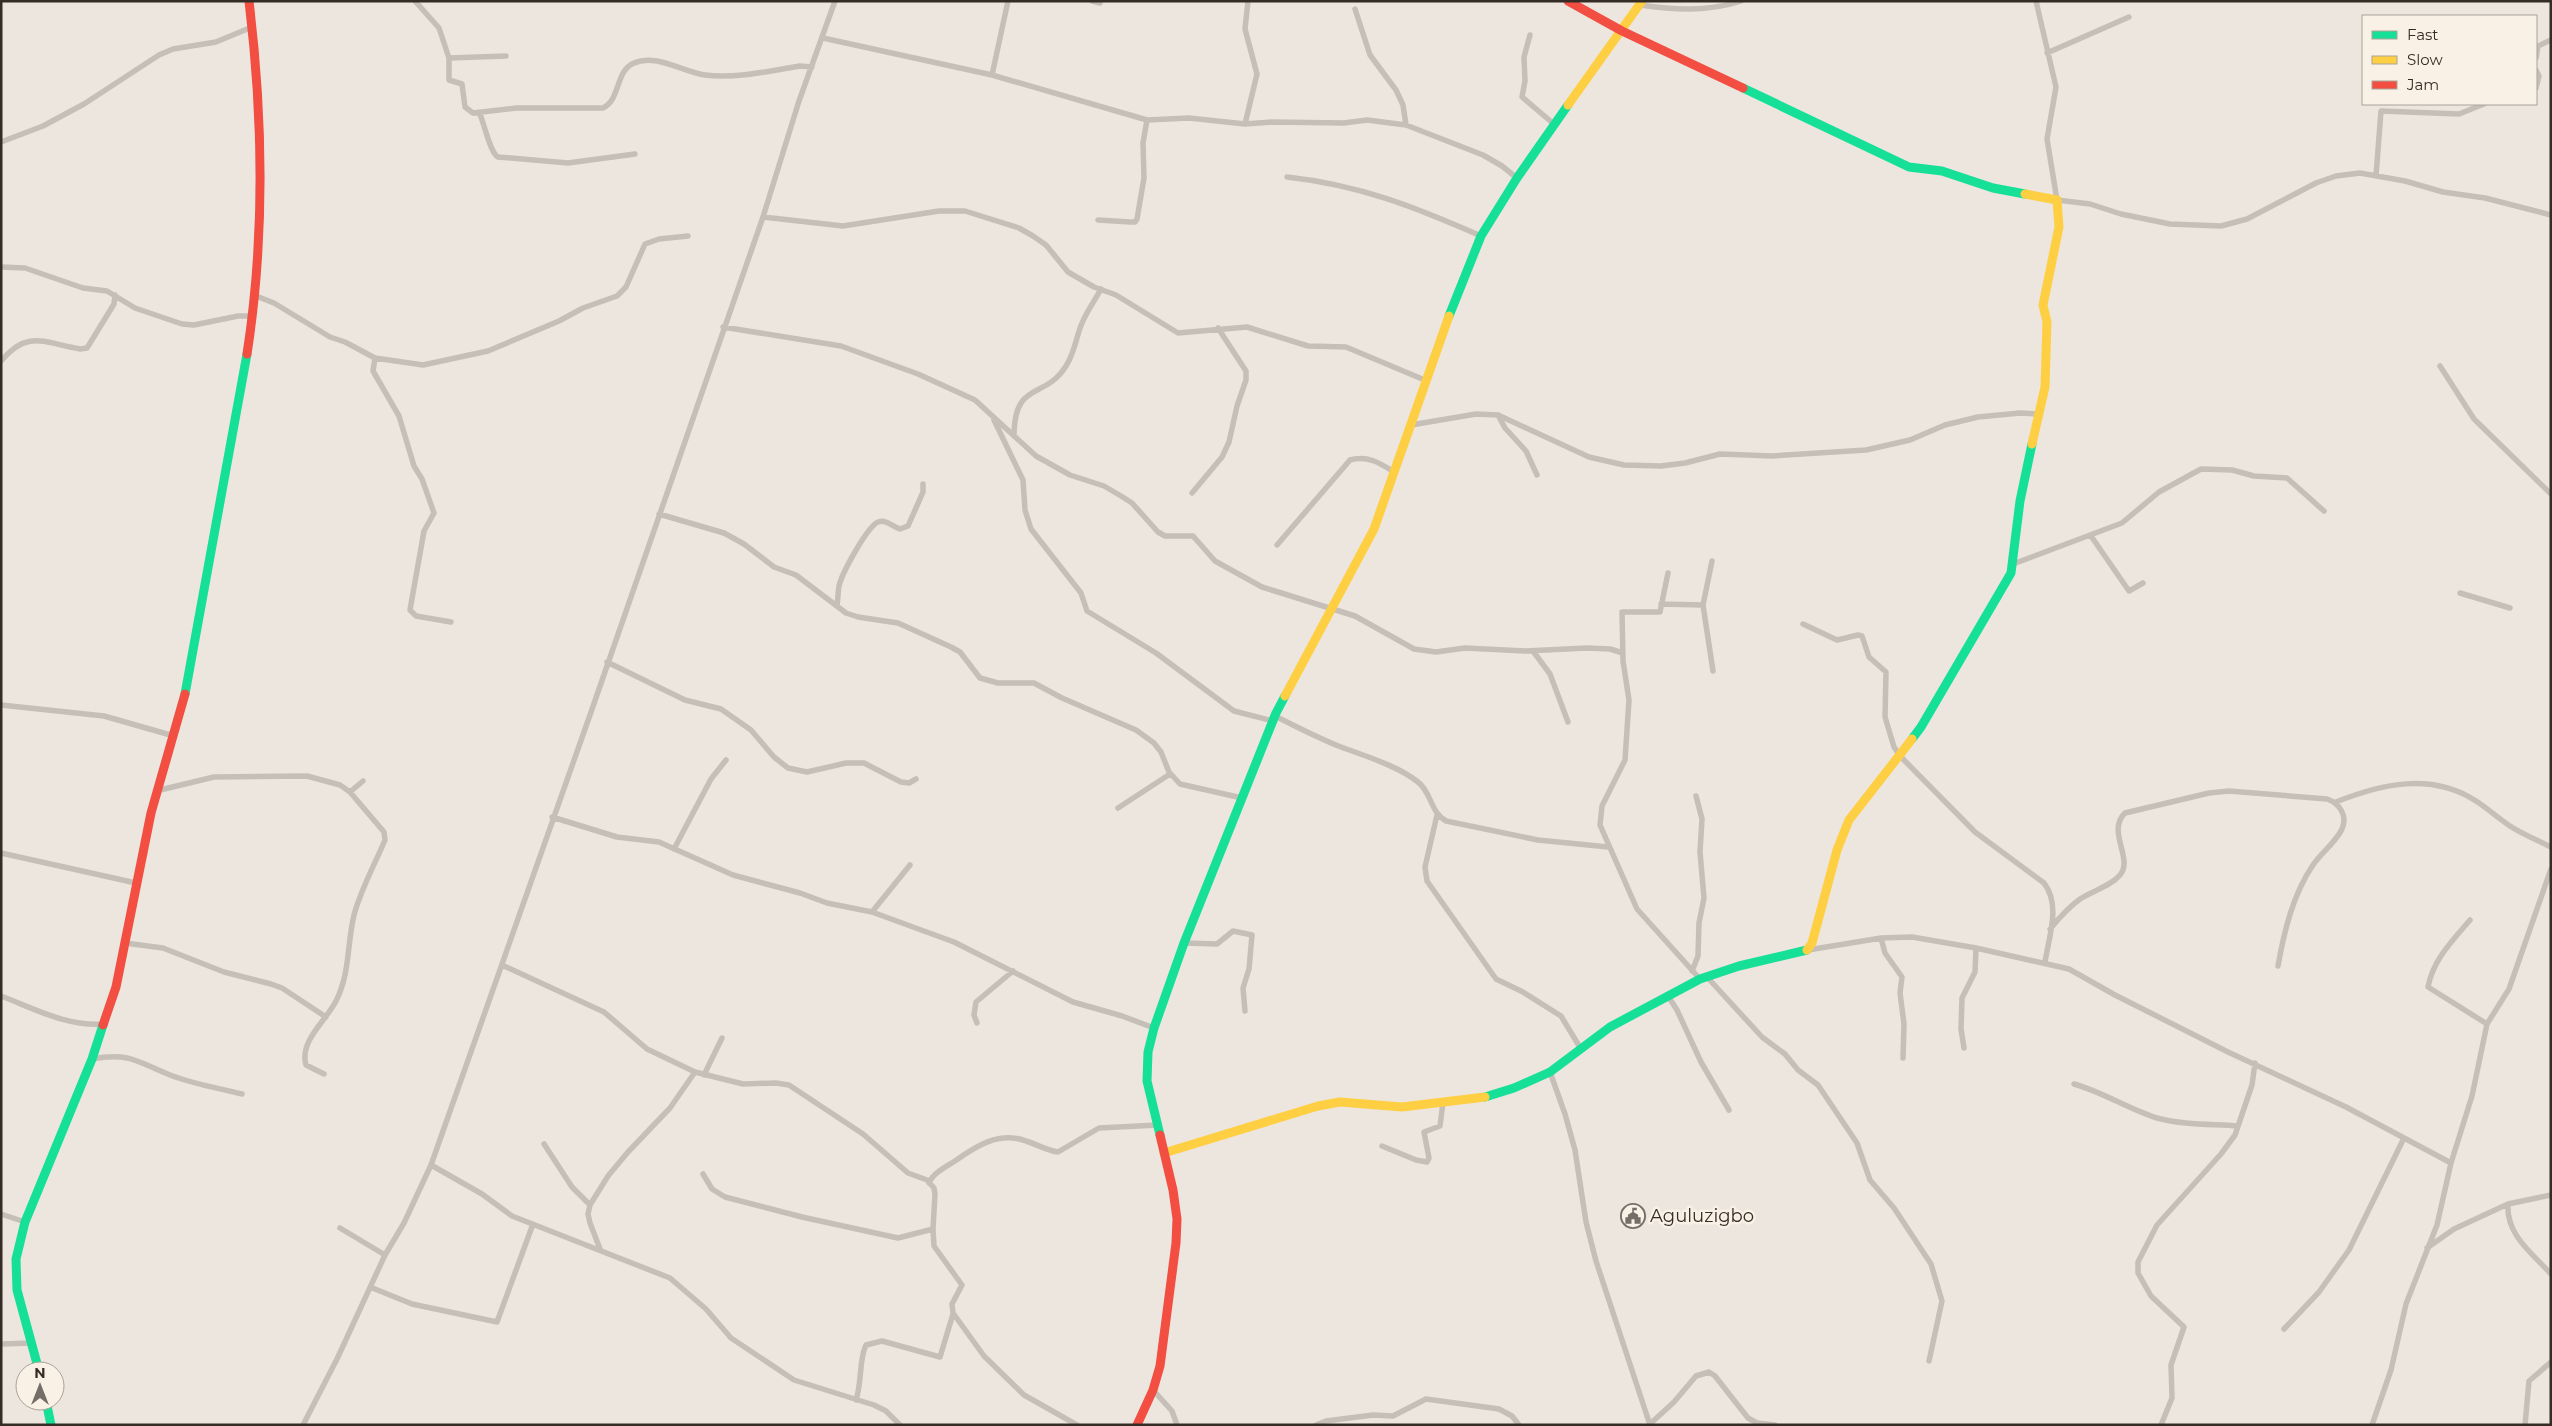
<svg xmlns="http://www.w3.org/2000/svg" width="2552" height="1426" viewBox="0 0 2552 1426" font-family="Montserrat,sans-serif">
  <style>
    .lines { fill: none; stroke-linecap: round; stroke-linejoin: round }
    .street { stroke: #c5bfb8; stroke-width: 5.5 }
    .fast { stroke: #16e098; stroke-width: 9 }
    .slow { stroke: #ffcf43; stroke-width: 9 }
    .jam { stroke: #f24e42; stroke-width: 9 }
    .labels { text-anchor: middle; stroke-width: 5; stroke-linejoin: round; paint-order: stroke }
    .poi-label { font-size: 18px; fill: #352c26; stroke: #f9f1e5; text-anchor: start }
  </style>
  <rect width="100%" height="100%" fill="#ece6df"/>
  <g class="lines">
    <path class="street" d="M415,1L439,28L449,58L506,56
      M1092,1L1100,3
      M2036,1L2056,87L2047,139L2057,200L2090,204L2121,214L2170,224L2221,226L2247,219L2316,183L2336,176L2360,173L2405,181L2443,192L2485,198L2551,215
      M1640,5C1674,10 1708,12 1741,1
      M1355,9L1370,55L1396,90L1403,105L1406,125
      M1530,35L1524,57L1525,81L1522,97L1555,125
      M823,38L992,75L1147,120L1189,118L1245,124L1272,122L1344,123L1367,120L1406,125L1483,155L1502,166L1517,178
      M2047,53L2129,17
      M449,58V80L462,84L465,107L473,113L517,108H603C621,99 615,71 634,63C656,53 683,72 705,75C735,79 770,71 800,66L812,67
      M2536,58L2538,46L2551,40
      M2536,70L2539,76L2536,88
      M992,75L1008,1
      M479,112C484,122 490,153 498,157L568,163L635,154
      M1245,124L1257,74L1245,29L1248,1
      M1,142L43,126L84,104L159,55L173,49L216,42L252,27
      M2376,176L2381,111L2459,114L2484,104
      M1287,177C1360,185 1415,207 1481,236
      M763,217L843,226L939,211H965L1019,228L1033,236L1046,245L1068,272L1094,287L1116,295L1178,333L1247,327L1308,346L1346,347L1427,381
      M1098,220L1130,222H1135L1137,219L1144,178L1143,143L1147,120
      M1,267L25,268L83,288L107,291L135,308L182,324L194,325L238,316H253
      M256,296L274,303L330,337L345,342L375,358L423,365L488,351L559,321L583,308L617,296L626,287L645,244L659,239L688,236
      M723,327L841,346L918,374L975,400L1036,456L1070,475L1104,486L1121,496L1132,503L1158,532L1165,536H1193L1215,561L1262,587L1355,616L1414,649L1436,652L1465,648L1525,651L1587,648L1610,649L1623,653
      M375,358L373,371L399,416L414,466L422,479L434,513L424,531L410,610L416,616L451,622
      M1,361C28,329 44,343 80,349L87,348L114,304L115,295
      M2440,366L2474,419L2551,494
      M1498,415L1505,428L1526,451L1537,475
      M994,420L1023,480L1025,510L1031,529L1081,593L1087,611L1156,653L1234,711L1273,721
      M1411,425L1476,414L1498,415L1589,457L1624,465L1661,466L1685,463L1720,454L1772,456L1866,450L1910,440L1945,425L1978,417L2020,413L2039,414
      M1014,434C1015,380 1045,400 1066,366C1075,352 1076,337 1082,323C1087,311 1095,300 1101,289
      M1192,493L1222,457L1229,442L1237,406L1246,380V371L1218,328
      M659,514L724,533L744,544L774,567L796,575L846,613L858,617L898,623L951,647L960,652L980,678L998,683H1034L1062,698L1136,730L1154,743L1161,752L1169,772L1180,784L1242,798
      M2091,536L2129,591L2143,583
      M1277,545L1350,460C1367,455 1380,463 1394,472
      M1712,561L1703,605L1713,671
      M2013,564L2122,523L2159,492L2201,469L2232,470L2254,476L2287,478L2324,511
      M1668,573L1660,612H1622L1623,661L1629,700L1625,760L1602,806L1600,825L1637,909L1700,979
      M2460,593L2510,608
      M1661,604L1703,605
      M837,606C838,599 838,592 839,586C842,573 867,527 878,522C887,519 893,527 900,529L908,526L923,492V484
      M1803,624L1837,640L1858,635L1862,636L1869,657L1886,672L1885,717L1894,747L1900,756L1975,832L2044,883C2061,905 2049,936 2045,962
      M1533,651L1550,674L1568,722
      M607,662L685,700L721,709L751,730L774,757L788,768L807,772L846,763H864L901,782L909,783L916,779
      M1,705L104,716L174,736
      M1275,716C1297,727 1318,738 1341,747C1365,756 1398,766 1418,782C1432,793 1430,812 1446,821L1538,840L1608,847
      M156,791L214,777L307,776L340,785L350,792L384,832L385,840C375,864 361,889 354,915C347,944 350,974 336,1001C326,1021 299,1041 306,1065L324,1074
      M350,792L363,781
      M2336,802C2381,784 2431,772 2476,801C2487,808 2498,818 2510,826C2522,834 2537,840 2551,847
      M1118,808L1170,774
      M1437,815L1425,867L1427,881L1496,979L1523,992L1561,1016L1581,1049
      M552,817L617,837L659,842L733,875L800,893L827,903L872,912L954,942L1073,1002L1122,1016L1154,1028
      M674,849L711,779L726,760
      M1,853L136,883
      M872,912L910,865
      M2470,920C2452,941 2433,960 2428,987L2487,1024
      M2050,929C2059,918 2069,907 2080,899C2092,891 2111,886 2120,875C2134,859 2106,831 2125,813L2209,793L2229,791L2327,799C2339,803 2348,815 2342,829C2336,842 2321,853 2313,865C2293,894 2284,932 2278,966
      M1881,938L1885,953L1902,977L1900,993L1904,1024L1903,1058
      M125,943L163,948L224,972L271,984L282,988L326,1017
      M1184,943L1217,944L1233,931L1252,935L1249,969L1243,988L1245,1011
      M1808,950L1881,938L1912,937L1976,948L2069,969L2115,995L2228,1052L2346,1107L2451,1163
      M502,965L604,1012L647,1049L695,1072L743,1084L776,1083L789,1085L863,1134L908,1173L927,1180L934,1188L935,1194L933,1229L934,1246L962,1285L952,1304L953,1313L984,1356L1024,1395L1077,1425
      M1692,971L1698,956L1699,923L1704,898L1700,852L1702,819L1696,796
      M1707,977L1762,1037L1785,1054L1798,1070L1818,1085L1857,1143L1870,1180L1894,1208L1931,1264L1942,1301L1929,1361
      M1,996C35,1009 67,1027 105,1024
      M1668,996L1677,1010L1701,1062L1729,1110
      M977,1023L974,1015L976,1002L1013,971
      M1964,1048L1961,1029L1962,998L1975,972L1976,948
      M92,1059C131,1052 137,1062 170,1075C193,1084 218,1088 242,1094
      M1550,1072L1565,1114L1575,1150L1586,1222L1596,1261L1650,1425
      M704,1075L722,1038
      M2074,1084C2103,1092 2128,1109 2157,1118C2183,1125 2211,1124 2238,1126
      M544,1144L572,1187L590,1205
      M1382,1146L1416,1160L1427,1162L1429,1158L1424,1132L1440,1126L1443,1102
      M431,1165L482,1194L512,1216L670,1278L706,1309L731,1338L794,1380L874,1405L886,1411L900,1425
      M703,1174L712,1189L725,1197L802,1217L898,1238L933,1229
      M929,1183C933,1173 946,1167 955,1161C976,1146 999,1131 1026,1141C1036,1144 1048,1151 1058,1152L1099,1128L1158,1125
      M2508,1204C2506,1235 2532,1253 2551,1274
      M1,1214L25,1222
      M340,1228L385,1255
      M2427,1248L2454,1229L2508,1204L2551,1195
      M600,1249L590,1223L588,1214L590,1205L608,1176L628,1152L670,1108L695,1072
      M370,1287L412,1304L497,1322L533,1224
      M2284,1329L2319,1292L2349,1250L2404,1138
      M1,1344L32,1343
      M1153,1390L1172,1411L1177,1425
      M856,1400C862,1383 859,1358 866,1345L882,1341L940,1357L953,1314
      M1650,1424L1674,1402L1696,1376L1709,1372L1715,1376L1748,1418L1757,1423L1775,1425
      M303,1425L337,1359L385,1255L404,1223L431,1165L590,715L763,217L799,101L835,1
      M1316,1425L1326,1421L1373,1415L1393,1416L1426,1399L1499,1409L1512,1416L1519,1425
      M2161,1425L2172,1398L2171,1365L2184,1327L2151,1296L2138,1273V1262L2157,1225L2221,1154L2235,1135L2252,1085L2255,1063
      M2372,1425L2391,1370L2406,1304L2437,1225L2451,1163L2472,1096L2487,1024L2509,989L2551,869
      M2525,1425L2529,1381L2551,1362"/>
    <path class="fast" d="M1743,88L1909,167L1942,171L1993,188L2025,194
      M1449,316L1481,236L1517,178L1568,105
      M185,694L247,354
      M1912,739L1921,727L2011,573L2020,501L2032,444
      M1485,1097L1514,1088L1550,1072L1610,1027L1700,979L1739,966L1807,950
      M1160,1135L1147,1081L1148,1052L1154,1028L1184,943L1276,713L1285,696
      M39,1371L17,1290L16,1259L25,1222L92,1059L103,1025
      M46,1401L51,1425"/>
    <path class="slow" d="M1568,105L1642,1
      M2025,194L2057,200L2059,227L2043,305L2047,322L2045,387L2032,444
      M1285,696L1374,529L1449,316
      M1807,950L1812,943L1837,850L1849,820L1912,739
      M1164,1153L1318,1106L1340,1102L1402,1107L1485,1097"/>
    <path class="jam" d="M1568,1L1622,31L1743,88
      M247,354C265,238 263,117 249,1
      M103,1025L116,987L151,813L185,694
      M1137,1425L1153,1390L1160,1366L1176,1243L1177,1219L1173,1190L1160,1135"/>
  </g>
  <defs>
    <symbol id="civic-ring" viewBox="-11 -11 22 22"><circle r="9.5" fill="#f9f1e5" stroke="#756d67" stroke-width="1.5"/><path d="M-.6-6.5H3V-4.5H.6V-3L4-1V1h2V6H-6V1h2V-1L-.6-3ZM-1.2 2.5V6h2.4V2.5Z" fill="#756d67"/></symbol>
  </defs>
  <g fill-rule="evenodd">
    <use href="#civic-ring" x="1619" y="1202" width="28" height="28"/>
  </g>
  <g class="labels">
    <g class="poi-label">
      <text x="1650" y="1222">Aguluzigbo</text>
    </g>
  </g>
  <rect width="2552" height="1426" fill="none" stroke="#352c26" stroke-width="5"/>
  <rect x="2362" y="15" width="175" height="90" fill="#f9f1e5" stroke="#aba299"/>
  <rect x="2372" y="31" width="25" height="8" fill="#16e098" stroke="#aba299"/>
  <text x="2407" y="40" font-size="15" fill="#352c26">Fast</text>
  <rect x="2372" y="56" width="25" height="8" fill="#ffcf43" stroke="#aba299"/>
  <text x="2407" y="65" font-size="15" fill="#352c26">Slow</text>
  <rect x="2372" y="81" width="25" height="8" fill="#f24e42" stroke="#aba299"/>
  <text x="2407" y="90" font-size="15" fill="#352c26">Jam</text>
  <g transform="translate(40 1386)"><circle r="24" fill="#f9f1e5" stroke="#aba299"/>
  <path d="M0-4L9 19L0 12L-9 19Z" fill="#756d67"/>
  <text y="-8" font-size="14" font-weight="bold" text-anchor="middle" fill="#352c26">N</text>
  </g>
</svg>
